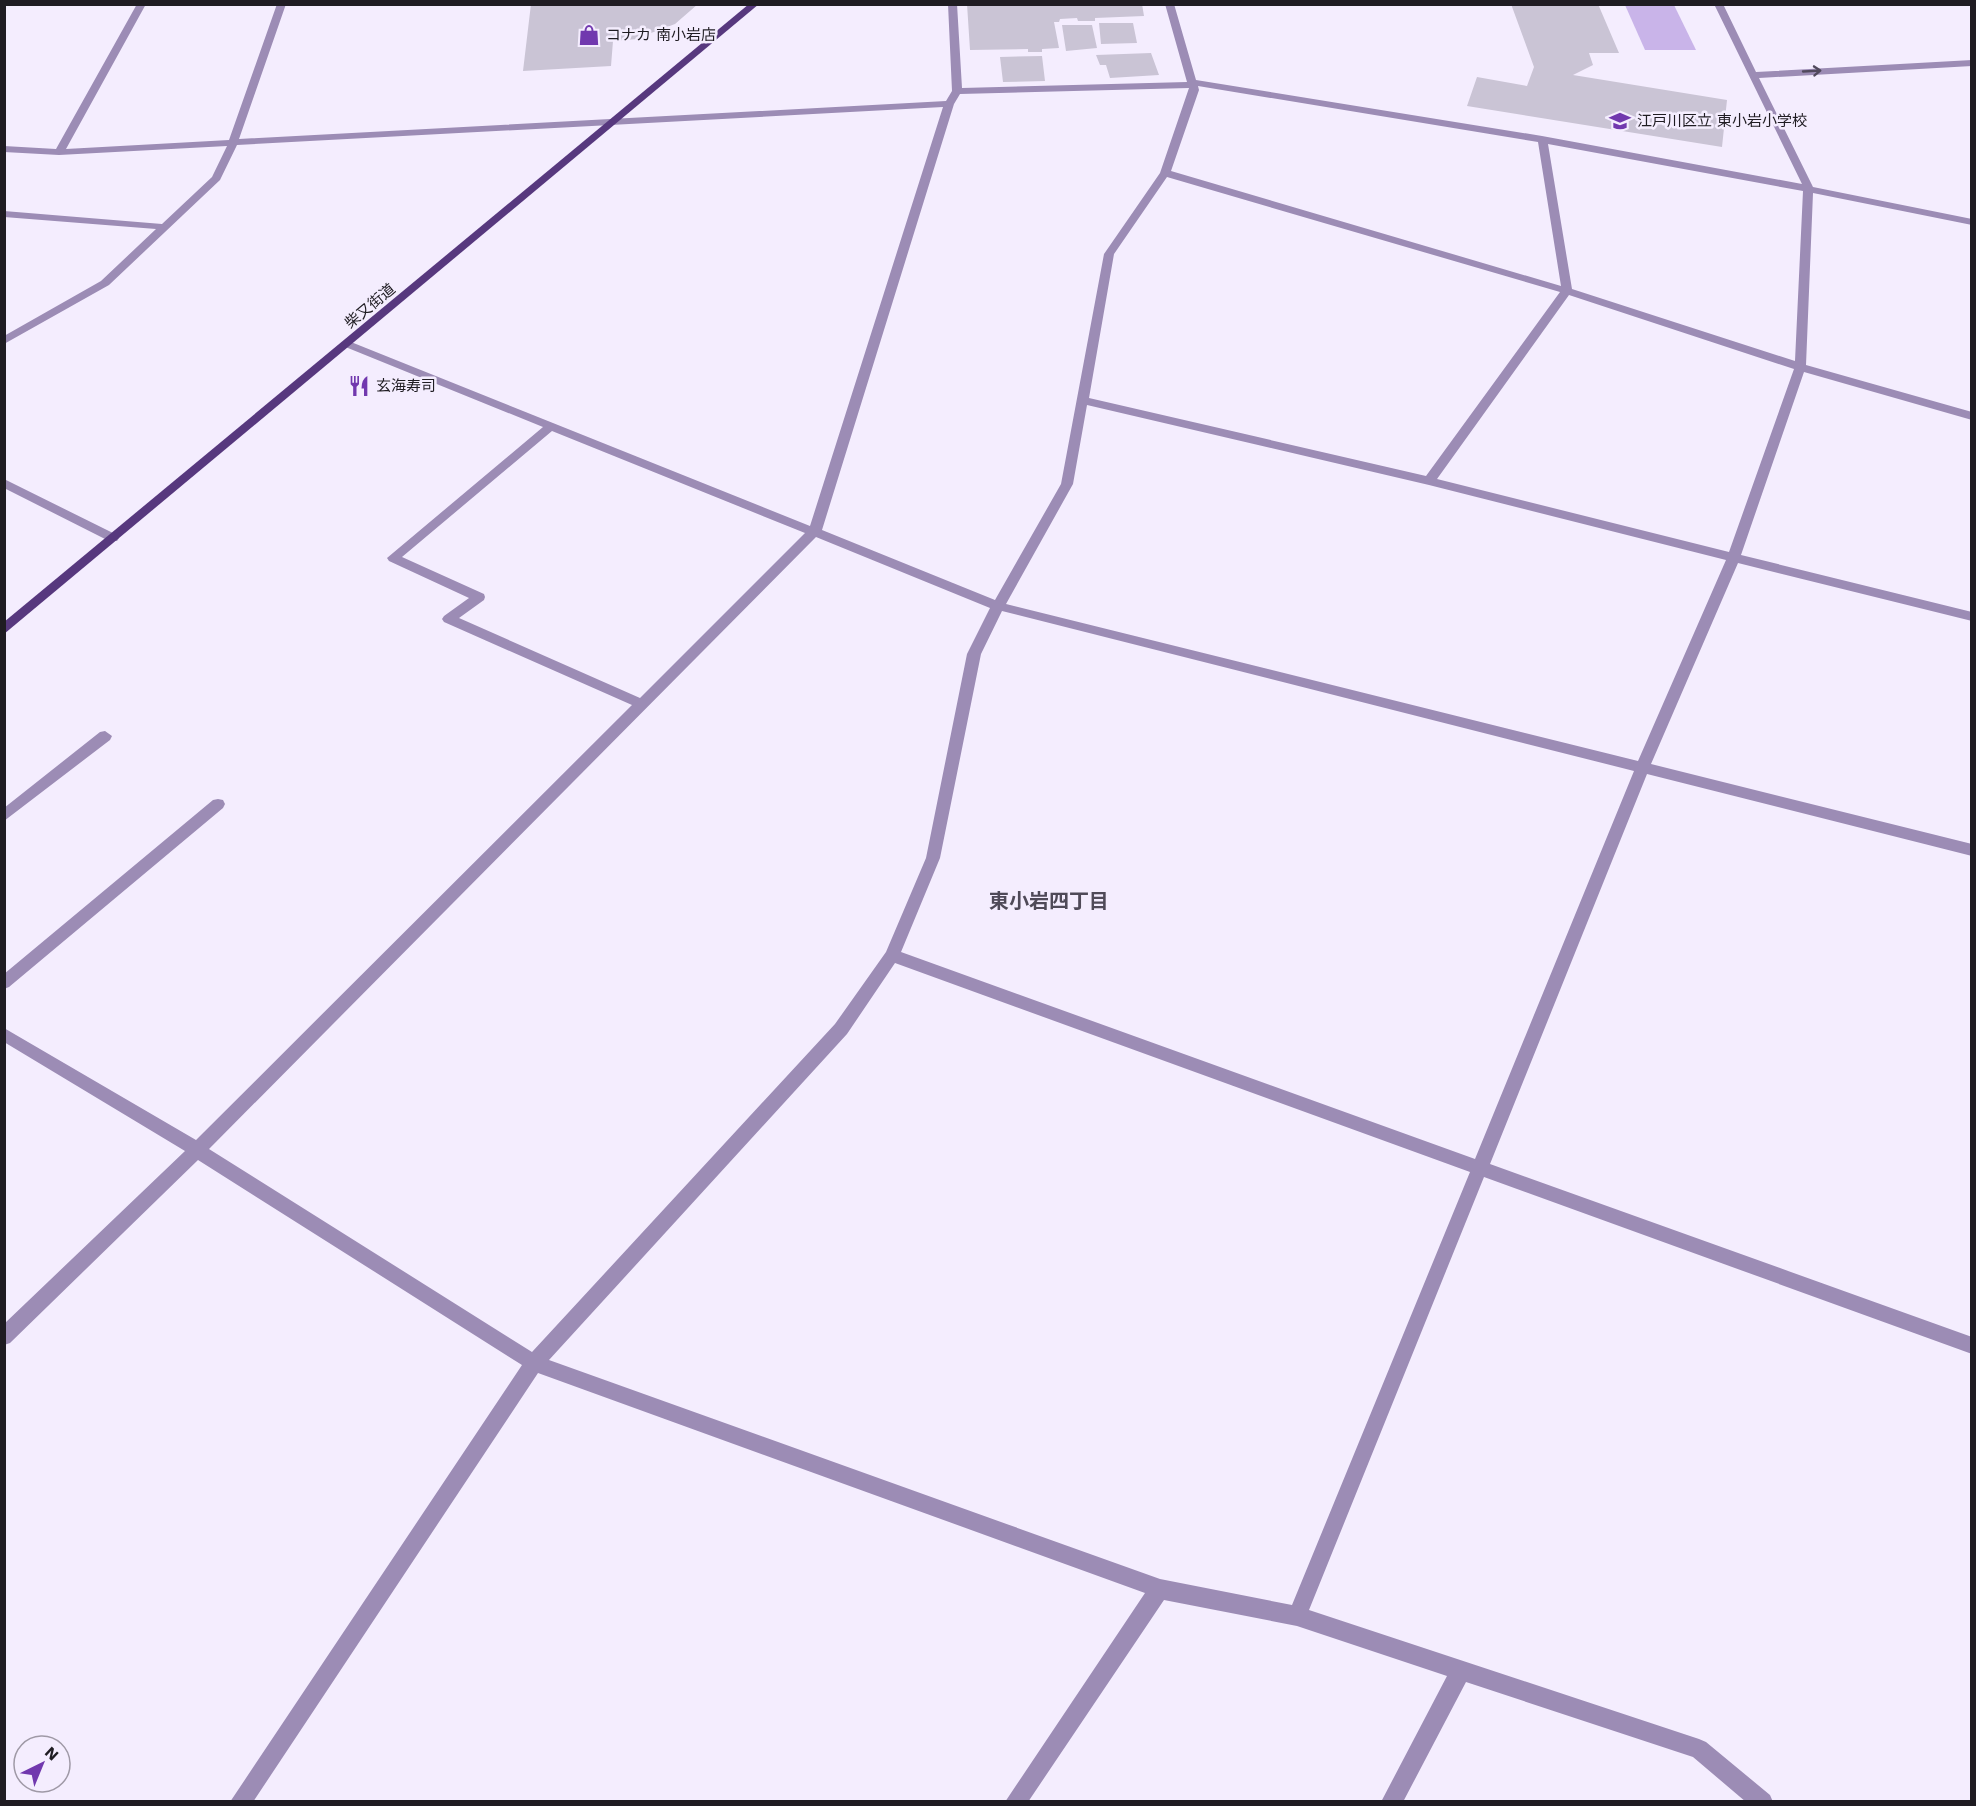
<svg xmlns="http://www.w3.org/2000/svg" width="1976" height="1806" viewBox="0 0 1976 1806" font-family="'Work Sans','Noto Sans JP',sans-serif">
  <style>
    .water { fill: #c9b4e9 }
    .building { fill: #cac4d5 }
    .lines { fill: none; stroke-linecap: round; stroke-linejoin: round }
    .minor { fill: #9c8cb5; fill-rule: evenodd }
    .major { fill: #57387e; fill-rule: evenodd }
    .oneway { stroke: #51495d }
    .labels { text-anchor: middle; stroke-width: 5; stroke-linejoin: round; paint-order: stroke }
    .far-poi-label { font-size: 15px; fill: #1f1c22; stroke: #f4edfe; text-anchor: start }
    .far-street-label { font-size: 15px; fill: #1f1c22; stroke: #f4edfe }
    .neighbourhood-label { font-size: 20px; font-weight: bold; fill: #4f4a58; stroke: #f4edfe }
  </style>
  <rect width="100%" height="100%" fill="#f4edfe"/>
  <path class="water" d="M1625,5H1674L1696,50H1645Z"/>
  <path class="building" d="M531,4H698L675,24L651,33L650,38L613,41L611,66L523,71Z
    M967,4H1142L1144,16L1095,18V21H1078L1077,18L1060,19L1059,22H1054L1059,48L1042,49V52H1028V49L970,50Z
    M1511,4H1598L1619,53H1589L1593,65L1573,75L1727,100L1722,147L1467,106L1477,77L1527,86L1534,67Z
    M1099,23H1133L1137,43L1101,44Z
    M1062,25H1092L1097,48L1066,51Z
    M1151,53L1159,75L1110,78L1106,65H1100L1096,55Z
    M1042,56L1045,81L1003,82L1000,57Z"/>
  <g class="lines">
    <path class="minor" d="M137,4H146L66,149L229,140L277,4H286L239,139L946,101L952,91L948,4H957L962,88L1187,82L1165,4H1174L1196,80L1542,136L1802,184L1714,4H1723L1756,72L1972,60V66L1759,78L1813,187L1972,219V225L1813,193L1806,365L1972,412V420L1804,372L1741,555L1972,612V621L1738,563L1651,764L1972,844V856L1647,774L1490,1164L1972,1337V1354L1484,1177L1309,1610L1699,1739L1706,1742L1770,1795L1773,1802H1746L1693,1757L1466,1682L1403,1802H1381L1447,1676L1297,1626L1164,1600L1028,1802H1005L1145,1593L538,1373L253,1802H230L522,1365L198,1160L10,1343L4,1345V1324L185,1151L4,1042V1028L196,1140L632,705L444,622L442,619L444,616L469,598L389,561L387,558L543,427L343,346V342H351L810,526L943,107L237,145L220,180L109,285L4,344V336L101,281L156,229L4,217V211L162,224L212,177L227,146L59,155L4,152V146L56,149ZM1198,86L1538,142L1561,286L1171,171L1199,90ZM1189,88L1160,173L1104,254L1061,484L995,600L822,530L954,104L960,94ZM1548,144L1803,191L1795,361L1572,289ZM1167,177L1560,292L1426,476L1089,398L1114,254ZM1569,295L1794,369L1729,552L1437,479ZM1087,405L1429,485L1726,560L1638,761L1006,604L1073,484ZM552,431L805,533L640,698L459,618L484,600L485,597L484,594L402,557ZM816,537L990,608L967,654L926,858L886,952L835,1024L532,1352L209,1149ZM1002,611L1634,771L1475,1159L901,952L940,858L981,654ZM895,963L1470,1172L1292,1605L1160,1579L549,1360L847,1034Z
      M4,479L117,535L119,538L117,541H109L4,488Z
      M105,731L112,736L110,740L4,821V808L100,732Z
      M218,799L223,800L225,804L223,808L9,987L4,989V974L213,800Z"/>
    <path class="major" d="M749,4H759L4,634V622Z"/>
  </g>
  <defs><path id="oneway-shaft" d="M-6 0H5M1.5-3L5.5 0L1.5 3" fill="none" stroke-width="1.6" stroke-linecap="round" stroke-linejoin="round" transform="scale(1.5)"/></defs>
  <use class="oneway" href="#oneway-shaft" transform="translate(1812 71) rotate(-3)"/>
  <defs>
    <symbol id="shop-bare" viewBox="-9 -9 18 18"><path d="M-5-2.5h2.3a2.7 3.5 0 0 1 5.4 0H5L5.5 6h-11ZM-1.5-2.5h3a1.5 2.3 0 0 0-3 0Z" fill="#7138ae" stroke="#f4edfe" stroke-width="2.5" paint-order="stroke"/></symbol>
    <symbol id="school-bare" viewBox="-9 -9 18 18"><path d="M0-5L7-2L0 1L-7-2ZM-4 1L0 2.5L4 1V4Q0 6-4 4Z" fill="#7138ae" stroke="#f4edfe" stroke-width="2.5" paint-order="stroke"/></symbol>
    <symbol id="restaurant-bare" viewBox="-9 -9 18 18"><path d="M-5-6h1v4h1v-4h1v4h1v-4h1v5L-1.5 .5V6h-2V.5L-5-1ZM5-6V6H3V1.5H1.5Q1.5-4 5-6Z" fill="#7138ae" stroke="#f4edfe" stroke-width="2.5" paint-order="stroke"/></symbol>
  </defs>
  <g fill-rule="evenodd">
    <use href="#shop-bare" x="574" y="20" width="30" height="30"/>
    <use href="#school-bare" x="1605" y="106" width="30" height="30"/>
    <use href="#restaurant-bare" x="344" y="371" width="30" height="30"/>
  </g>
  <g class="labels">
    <g class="far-poi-label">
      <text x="606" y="40">コナカ 南小岩店</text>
      <text x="1637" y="126">江戸川区立 東小岩小学校</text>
      <text x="376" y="391">玄海寿司</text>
    </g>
    <g class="far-street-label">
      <text transform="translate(370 306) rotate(-40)" y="5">柴又街道</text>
    </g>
    <g class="neighbourhood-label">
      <text x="1049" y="908">東小岩四丁目</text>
    </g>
  </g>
  <rect width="1976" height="1806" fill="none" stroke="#1f1c22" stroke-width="12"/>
  <g transform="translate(42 1764) rotate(43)"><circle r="28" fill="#f4edfe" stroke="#9f99a6" stroke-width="1.5"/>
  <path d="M0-4.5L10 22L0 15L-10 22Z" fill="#7138ae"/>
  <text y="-9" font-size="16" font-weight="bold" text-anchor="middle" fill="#1f1c22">N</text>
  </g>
</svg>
